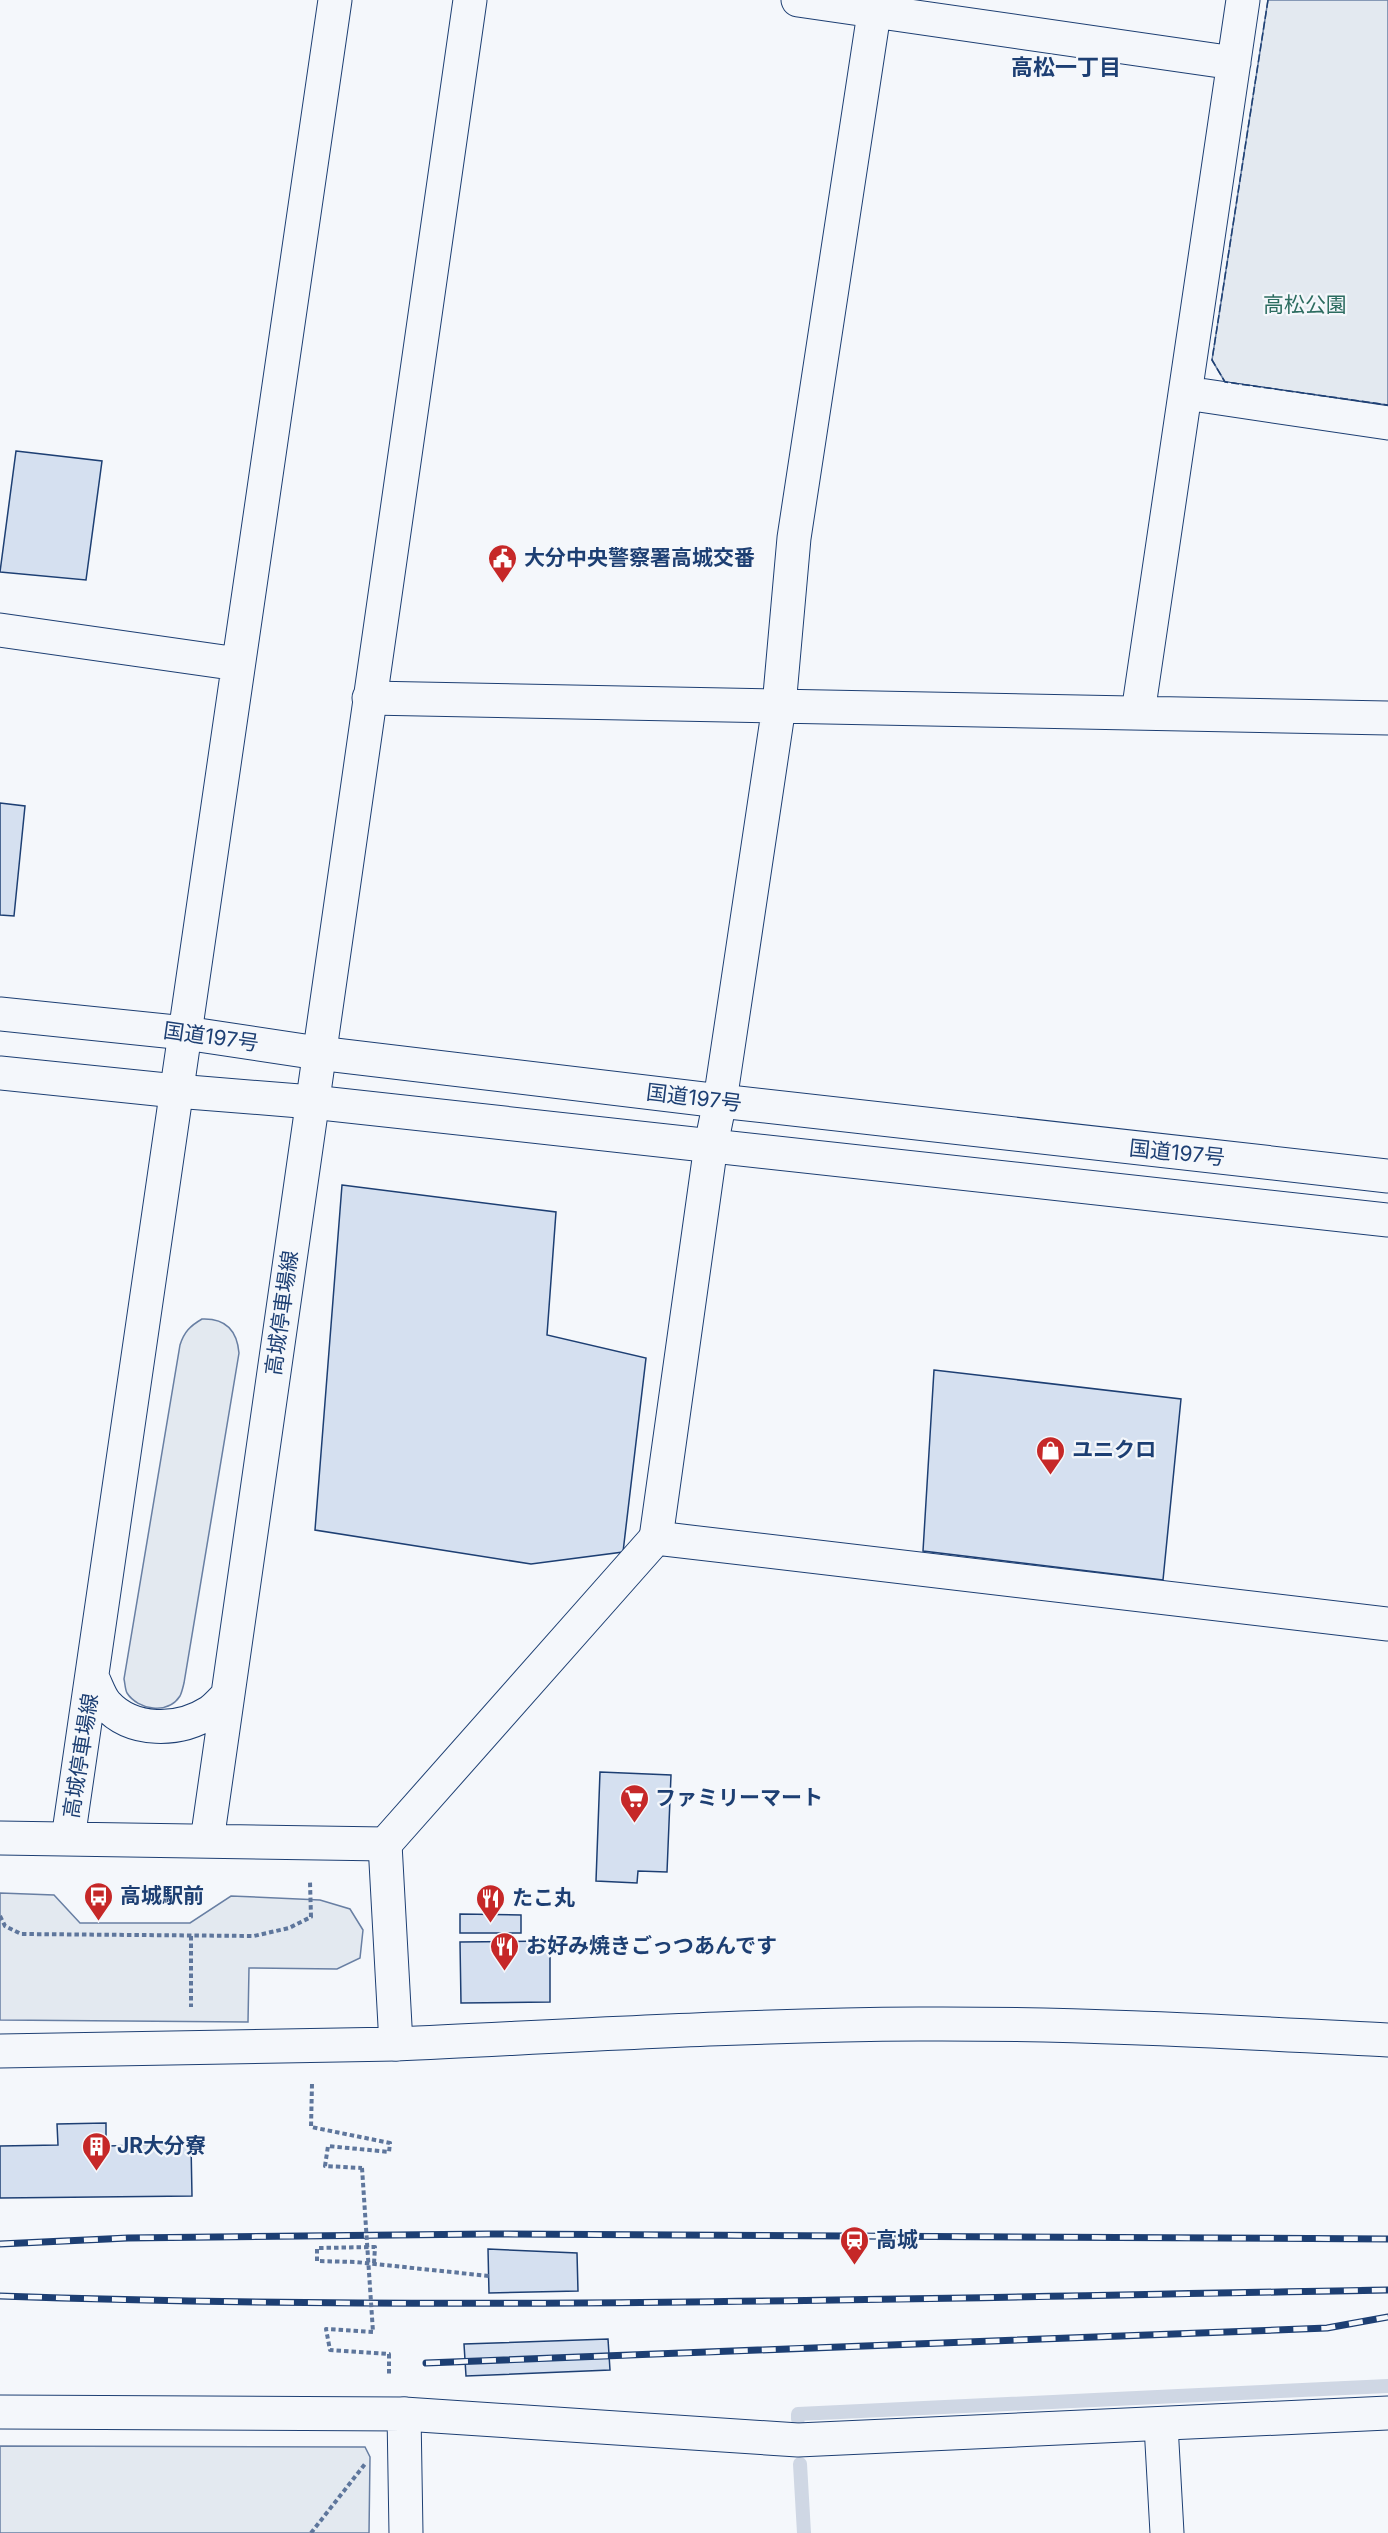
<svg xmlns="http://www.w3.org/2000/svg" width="1388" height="2533" viewBox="0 0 1388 2533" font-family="Inter,'Noto Sans JP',sans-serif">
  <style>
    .green { fill: #e3e9f0; stroke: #687fa3; stroke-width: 1.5 }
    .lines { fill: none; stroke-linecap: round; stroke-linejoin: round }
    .stream { stroke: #cfd7e4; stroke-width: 14 }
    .building { fill: #d5e0f0; stroke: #1d3f73; stroke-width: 1.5 }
    .street-casing { stroke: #1d3f73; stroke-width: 35 }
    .secondary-casing { stroke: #1d3f73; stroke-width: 35 }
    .highway-casing { stroke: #1d3f73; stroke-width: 35 }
    .path { stroke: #5e769c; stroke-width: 4; stroke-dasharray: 4.5 3; stroke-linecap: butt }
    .street { stroke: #f4f7fb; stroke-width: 33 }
    .secondary { stroke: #f4f7fb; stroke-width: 33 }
    .highway { stroke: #f4f7fb; stroke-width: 33 }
    .rail-casing { stroke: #1d3f73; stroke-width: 7 }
    .rail { stroke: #f4f7fb; stroke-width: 4.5; stroke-dasharray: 14; stroke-linecap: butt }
    .path-bridge { stroke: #5e769c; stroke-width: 4; stroke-dasharray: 4.5 3; stroke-linecap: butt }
    .fence { stroke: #1d3f73; stroke-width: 1.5; stroke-dasharray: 8 3; stroke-linecap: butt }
    .labels { text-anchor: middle; stroke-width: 4.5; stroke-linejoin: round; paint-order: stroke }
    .park-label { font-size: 21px; fill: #2c6c60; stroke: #f4f7fb }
    .poi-label { font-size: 21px; font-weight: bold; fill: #1d3f73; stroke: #f4f7fb; text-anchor: start }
    .street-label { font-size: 21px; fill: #1d3f73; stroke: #f4f7fb }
    .neighbourhood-label { font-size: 22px; font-weight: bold; fill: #1d3f73; stroke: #f4f7fb }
  </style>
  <rect width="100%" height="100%" fill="#f4f7fb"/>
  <path class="green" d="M1268,0H1388V405L1225,382L1212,360Z
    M202,1319C225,1318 237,1330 239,1353L184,1683C183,1687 182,1692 180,1696C168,1715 138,1710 127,1693C125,1689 125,1683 124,1679L180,1345C184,1332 190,1326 202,1319Z
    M0,1893L54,1895L80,1923H190L231,1896L320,1900L350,1909L363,1930L360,1958L337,1969L249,1968L248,2022L0,2020Z
    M0,2446L365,2447L370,2457L369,2533H0Z"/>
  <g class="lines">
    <path class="stream" d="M798,2419V2414L1388,2386
      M800,2464L804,2533"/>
  </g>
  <path class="building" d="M16,451L102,461L86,580L0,572Z
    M0,803L25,806L14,916L0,915Z
    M342,1185L556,1212L547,1335L646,1358L623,1552L531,1564L315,1530Z
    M934,1370L1181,1399L1163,1580L923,1551Z
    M600,1772L671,1775L667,1872L638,1871L637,1883L596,1881Z
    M460,1914L521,1915V1933H460Z
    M550,1941V2002L461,2003L460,1942Z
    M106,2123V2146L191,2144L192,2196L0,2198V2146L58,2145L57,2124Z
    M488,2249L577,2253L578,2291L489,2293Z
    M608,2339L610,2370L466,2376L464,2344Z"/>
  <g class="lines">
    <defs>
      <path id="street" d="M798,0L1234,63
        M1186,393L1388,423
        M369,698L1388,718
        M1138,713L1243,0
        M656,1538L711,1145L720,1101L779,706L794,538L876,0
        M0,2051L396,2044L385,1844
        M0,2412L404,2414L406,2533
        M1161,2425L1167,2533"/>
      <path id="secondary" d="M0,630L238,664
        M93,1679C97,1687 100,1697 106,1704C132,1733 179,1732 210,1712C216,1708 222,1701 227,1696
        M0,1838L385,1844L656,1538L1388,1624
        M68,1839L335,0
        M207,1841L470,0
        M396,2044C570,2036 745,2025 919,2024C1076,2023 1232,2032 1388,2040
        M404,2414L798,2440L1388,2413"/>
      <path id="highway" d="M0,1014L185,1033L318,1053L720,1101L1388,1176
        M0,1073L176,1091L312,1102L1388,1220"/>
    </defs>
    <use href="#street" class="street-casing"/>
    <use href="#secondary" class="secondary-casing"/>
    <use href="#highway" class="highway-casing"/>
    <path class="path" d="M0,1916L5,1926L21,1934L254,1936L289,1928L311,1917L310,1882
      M191,1936V2007
      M312,2084L311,2127L390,2143L389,2152L328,2146L325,2166L362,2168
      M374,2263L375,2247L317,2248V2261L356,2262L489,2276
      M373,2332L326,2329L330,2350L389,2354V2374
      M311,2533L365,2464"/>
    <use href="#street" class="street"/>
    <use href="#secondary" class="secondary"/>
    <use href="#highway" class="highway"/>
    <defs>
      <path id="rail" d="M0,2244L128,2238L489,2234L1388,2239
        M0,2296C462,2312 926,2298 1388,2290
        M426,2363L1327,2328L1388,2317"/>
    </defs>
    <use href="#rail" class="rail-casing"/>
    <use href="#rail" class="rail"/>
    <path class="path-bridge" d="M362,2168L373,2332"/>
    <path class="fence" d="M1268,0L1212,360L1225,382L1388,405"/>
  </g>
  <defs>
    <symbol id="civic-pin" viewBox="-11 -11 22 30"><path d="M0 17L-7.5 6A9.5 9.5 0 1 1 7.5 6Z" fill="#c62828" stroke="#f4f7fb"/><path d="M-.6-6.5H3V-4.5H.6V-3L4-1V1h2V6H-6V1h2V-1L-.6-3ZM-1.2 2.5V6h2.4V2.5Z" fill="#fff"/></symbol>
    <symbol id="shop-pin" viewBox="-11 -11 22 30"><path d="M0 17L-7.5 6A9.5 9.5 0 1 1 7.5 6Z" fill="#c62828" stroke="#f4f7fb"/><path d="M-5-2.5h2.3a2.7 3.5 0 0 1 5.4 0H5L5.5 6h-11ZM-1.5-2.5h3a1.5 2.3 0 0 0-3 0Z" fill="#fff"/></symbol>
    <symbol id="supermarket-pin" viewBox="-11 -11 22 30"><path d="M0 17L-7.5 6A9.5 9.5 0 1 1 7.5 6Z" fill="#c62828" stroke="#f4f7fb"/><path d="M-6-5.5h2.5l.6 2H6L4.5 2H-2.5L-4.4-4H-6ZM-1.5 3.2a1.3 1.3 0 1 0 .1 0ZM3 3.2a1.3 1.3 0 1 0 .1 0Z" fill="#fff"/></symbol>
    <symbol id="bus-pin" viewBox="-11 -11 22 30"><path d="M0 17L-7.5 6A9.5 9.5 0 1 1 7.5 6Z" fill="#c62828" stroke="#f4f7fb"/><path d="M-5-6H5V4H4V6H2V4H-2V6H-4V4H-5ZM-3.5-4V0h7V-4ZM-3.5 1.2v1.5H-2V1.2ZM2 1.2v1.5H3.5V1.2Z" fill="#fff"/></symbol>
    <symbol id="restaurant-pin" viewBox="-11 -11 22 30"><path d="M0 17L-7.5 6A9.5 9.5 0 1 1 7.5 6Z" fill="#c62828" stroke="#f4f7fb"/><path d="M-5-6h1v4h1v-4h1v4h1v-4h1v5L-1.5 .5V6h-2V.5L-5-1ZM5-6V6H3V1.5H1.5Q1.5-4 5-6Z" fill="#fff"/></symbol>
    <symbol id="building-pin" viewBox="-11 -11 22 30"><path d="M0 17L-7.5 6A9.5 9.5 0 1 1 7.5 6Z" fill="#c62828" stroke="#f4f7fb"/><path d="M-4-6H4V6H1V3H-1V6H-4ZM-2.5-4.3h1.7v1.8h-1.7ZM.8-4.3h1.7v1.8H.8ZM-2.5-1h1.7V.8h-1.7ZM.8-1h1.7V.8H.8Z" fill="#fff"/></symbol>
    <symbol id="station-pin" viewBox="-11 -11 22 30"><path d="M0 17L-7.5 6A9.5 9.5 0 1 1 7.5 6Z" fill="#c62828" stroke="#f4f7fb"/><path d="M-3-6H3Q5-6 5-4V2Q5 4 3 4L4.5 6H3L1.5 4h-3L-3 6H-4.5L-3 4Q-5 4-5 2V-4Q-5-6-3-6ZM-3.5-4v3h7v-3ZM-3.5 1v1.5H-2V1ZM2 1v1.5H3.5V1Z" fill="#fff"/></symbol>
  </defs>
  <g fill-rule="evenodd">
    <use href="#civic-pin" x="486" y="542" width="33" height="45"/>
    <use href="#shop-pin" x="1034" y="1434" width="33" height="45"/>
    <use href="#supermarket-pin" x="618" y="1782" width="33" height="45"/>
    <use href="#bus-pin" x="82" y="1880" width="33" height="45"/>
    <use href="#restaurant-pin" x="474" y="1882" width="33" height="45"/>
    <use href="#restaurant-pin" x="488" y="1930" width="33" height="45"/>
    <use href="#building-pin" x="80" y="2130" width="33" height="45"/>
    <use href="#station-pin" x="838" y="2224" width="33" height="45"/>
  </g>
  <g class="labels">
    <g class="park-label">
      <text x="1305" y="312">高松公園</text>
    </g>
    <g class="poi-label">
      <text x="524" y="565">大分中央警察署高城交番</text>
      <text x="1072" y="1457">ユニクロ</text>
      <text x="655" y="1805">ファミリーマート</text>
      <text x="120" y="1903">高城駅前</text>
      <text x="512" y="1905">たこ丸</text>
      <text x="526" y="1953">お好み焼きごっつあんです</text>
      <text x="117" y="2153">JR大分寮</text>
      <text x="876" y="2247">高城</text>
    </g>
    <g class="street-label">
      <text transform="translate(211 1037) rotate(8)" y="7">国道197号</text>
      <text transform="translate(694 1098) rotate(7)" y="7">国道197号</text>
      <text transform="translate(1177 1153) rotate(6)" y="7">国道197号</text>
      <text transform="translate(282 1313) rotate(-82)" y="7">高城停車場線</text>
      <text transform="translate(81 1756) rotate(-81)" y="7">高城停車場線</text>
    </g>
    <g class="neighbourhood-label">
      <text x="1066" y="75">高松一丁目</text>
    </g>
  </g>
</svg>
